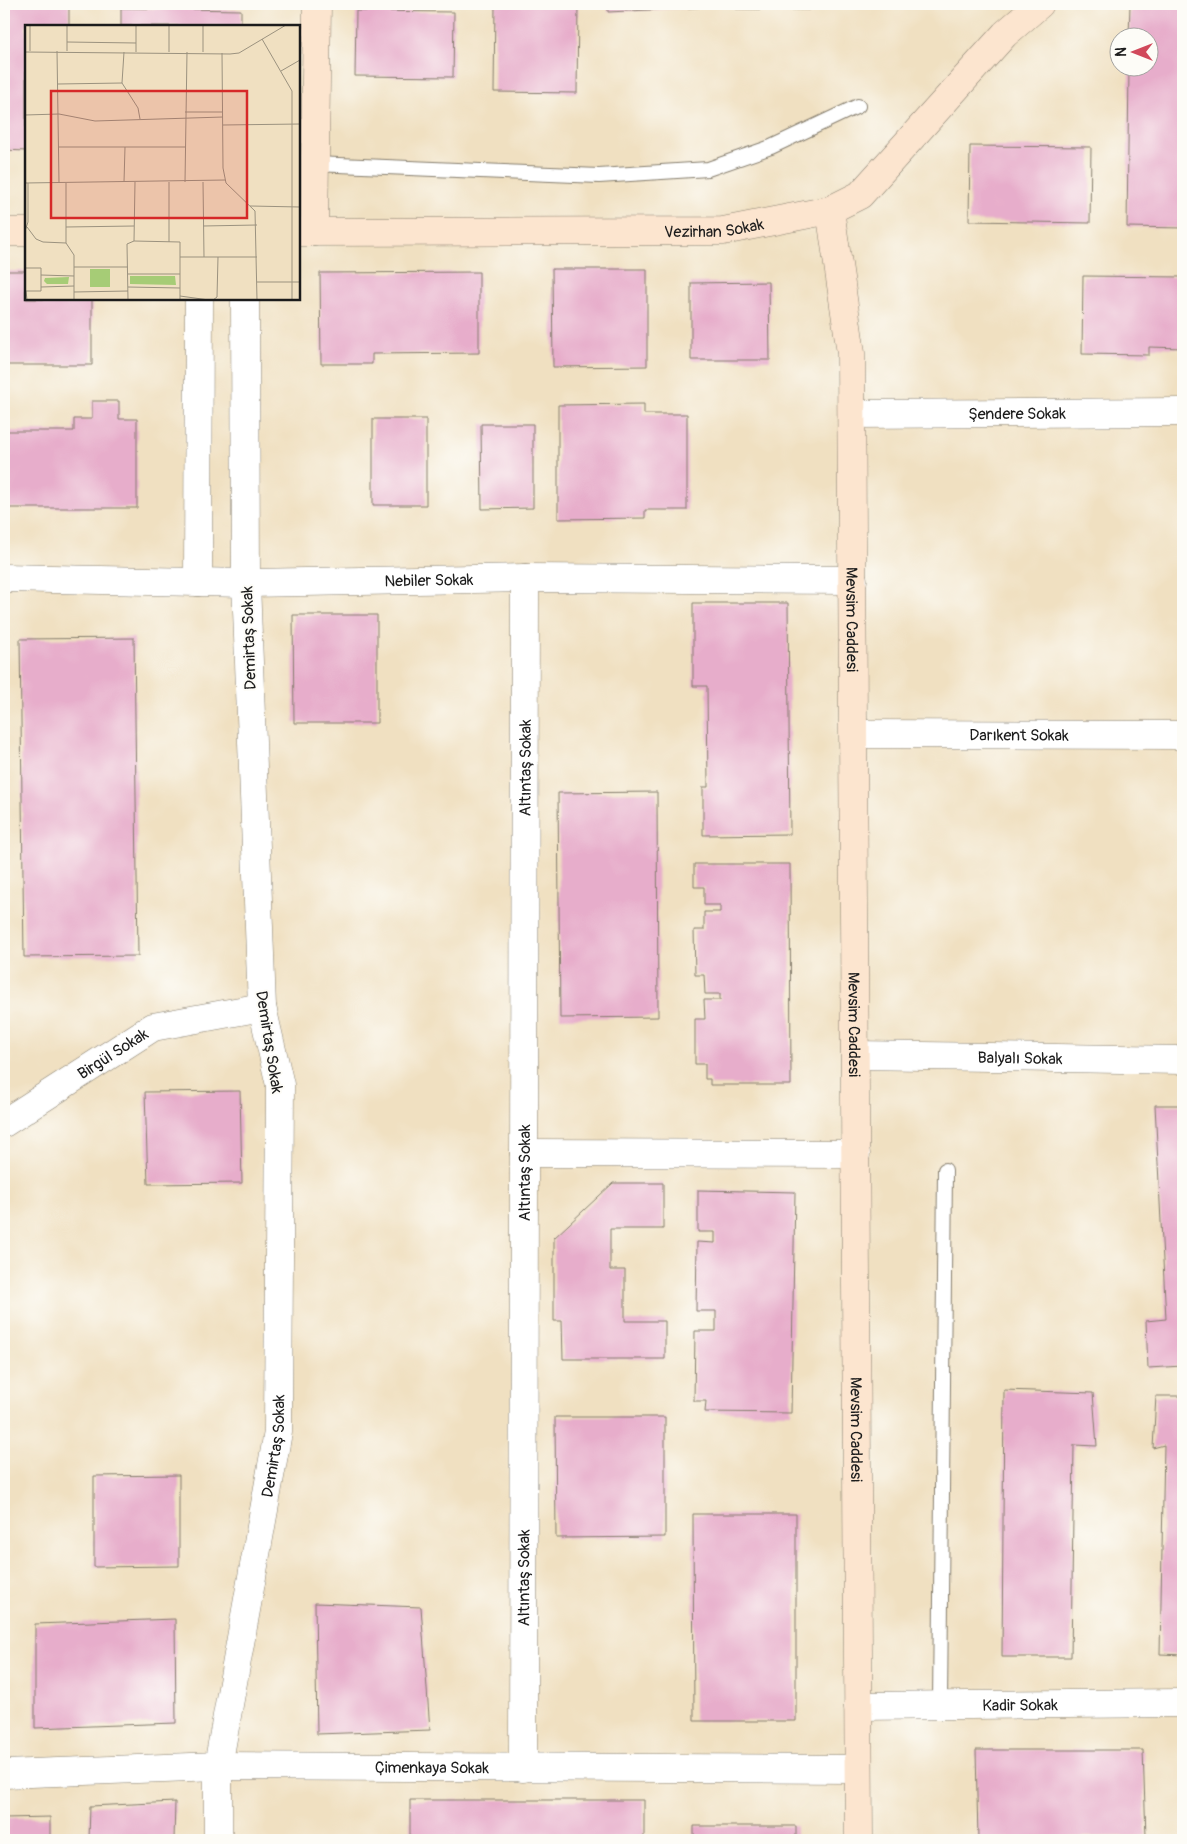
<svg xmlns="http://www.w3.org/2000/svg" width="1187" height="1844" viewBox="0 0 1187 1844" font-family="Pangolin,sans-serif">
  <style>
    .building { fill: #e7adcb }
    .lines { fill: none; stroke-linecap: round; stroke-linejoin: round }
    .lane-casing { stroke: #867e6e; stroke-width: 16 }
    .street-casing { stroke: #867e6e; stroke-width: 29 }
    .secondary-casing { stroke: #867e6e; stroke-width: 29 }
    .lane { stroke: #fff; stroke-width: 14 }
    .street { stroke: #fff; stroke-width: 28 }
    .secondary { stroke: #fce5cf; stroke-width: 28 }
    .labels { text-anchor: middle; stroke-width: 4; stroke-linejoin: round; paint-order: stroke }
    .street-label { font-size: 16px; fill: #1c1c1c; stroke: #fdfcf7 }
    .inset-road { fill: none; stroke: #9b927f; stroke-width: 1 }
    .view { fill: #d62828; fill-opacity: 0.15; stroke: #d62828; stroke-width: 2.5 }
    .inset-edge { fill: none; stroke: #1c1c1c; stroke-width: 2.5 }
  </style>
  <rect width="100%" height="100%" fill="#fdfcf7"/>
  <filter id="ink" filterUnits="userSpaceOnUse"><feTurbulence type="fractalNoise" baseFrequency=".02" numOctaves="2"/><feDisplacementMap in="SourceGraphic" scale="10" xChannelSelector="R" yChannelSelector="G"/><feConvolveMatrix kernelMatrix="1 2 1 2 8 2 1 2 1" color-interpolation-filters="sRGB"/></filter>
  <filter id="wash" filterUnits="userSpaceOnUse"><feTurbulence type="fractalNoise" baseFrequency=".0096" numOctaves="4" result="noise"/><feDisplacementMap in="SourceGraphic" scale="20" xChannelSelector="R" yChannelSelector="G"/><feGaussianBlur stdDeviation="1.12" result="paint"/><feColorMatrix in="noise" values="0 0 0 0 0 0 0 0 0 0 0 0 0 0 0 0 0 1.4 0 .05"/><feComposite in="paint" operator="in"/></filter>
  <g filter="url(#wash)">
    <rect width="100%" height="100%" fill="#f0e0c1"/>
    <g id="blocks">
      <path class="building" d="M4,4H69V26H26V151L4,150Z
        M495,4H578L577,93L494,92Z
        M608,4H710V7L608,12Z
        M736,4H810V10L736,9Z
        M838,4H919V5L838,7Z
        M1130,4H1183V228L1127,227L1129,68H1150V38H1129Z
        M121,8L241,10V26H121Z
        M356,11L454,12L453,77L355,76Z
        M970,146L1091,147L1090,223L969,221Z
        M552,269H647V366L553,367Z
        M4,271H26V299H92V365H4Z
        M479,272V353L372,354V364H321L320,273Z
        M1083,276L1183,277V348L1149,347V355L1082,354Z
        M769,282L770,360H691V283Z
        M92,401H119V419H137V508H4V431H74V419H92Z
        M644,404V414H687V510H645V518L558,519V405Z
        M373,419H426V505H373Z
        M481,424H533V508L482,509Z
        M693,603H788L790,834L703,835V787H708L707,686H693Z
        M293,615H377V723H294Z
        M134,638L138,956L24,957L20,639Z
        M657,792L658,1017L560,1018L558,793Z
        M694,864H790L791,1085H710V1079H705V1064H695V1019H705L704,1000H720V994H705L704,975H695L694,930H704V912H720V905H704V887H694Z
        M240,1091L242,1183L148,1184L145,1092Z
        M1155,1105H1183V1366L1148,1368L1146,1321L1166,1319Z
        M613,1183H663V1229H610V1270H625V1321H665V1359H563L562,1321H554V1238Z
        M698,1190L795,1192L791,1413L705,1412L706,1401H694L695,1331H716V1311H696L697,1242L715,1243V1232H698Z
        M1004,1390L1093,1393L1097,1446L1074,1445L1071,1657H1002Z
        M1156,1396H1183V1655L1160,1654L1164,1445L1153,1448Z
        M555,1417H665V1537L556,1538Z
        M179,1475V1566L94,1567V1476Z
        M693,1514H796V1721H694Z
        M315,1603L421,1607L430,1730L317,1734Z
        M175,1619L176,1723L35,1728V1624Z
        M976,1750H1143L1146,1836L978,1839Z
        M410,1800H644V1840H410Z
        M175,1802L174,1840H89L90,1806Z
        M50,1817V1840H4V1818Z
        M694,1826H796V1840H694Z"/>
    </g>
  </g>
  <g filter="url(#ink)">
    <use href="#blocks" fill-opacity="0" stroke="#867e6e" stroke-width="1"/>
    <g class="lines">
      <defs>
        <path id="lane" d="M315,164L599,176L708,169L771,147L858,106
          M940,1705L945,1170"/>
        <g id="street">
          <path id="s1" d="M852,414L1183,412"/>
          <path id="s2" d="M4,578L246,583L525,578L853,580"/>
          <path d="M198,582L199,299"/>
          <path id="s3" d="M854,734L1183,735"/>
          <path id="s4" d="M856,1055L1183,1060"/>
          <path id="s5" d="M4,1123L153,1027L262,1007"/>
          <path d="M524,1153L856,1154"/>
          <path id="s6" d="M858,1706L1183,1703"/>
          <path id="s7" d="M523,1768L525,578"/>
          <path id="s8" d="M4,1774L218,1766L858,1769"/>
          <path id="s9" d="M218,1840V1766L278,1432L280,1085L262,1007L246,583L245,299"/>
        </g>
        <g id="secondary">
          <path id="s10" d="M830,210L851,353L859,1840"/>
          <path d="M4,232H26"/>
          <path id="s11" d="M299,232L723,231L830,210L860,195L1005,34L1040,4"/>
          <path d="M314,232L317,4"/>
        </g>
      </defs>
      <use href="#lane" class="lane-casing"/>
      <use href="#street" class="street-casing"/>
      <use href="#secondary" class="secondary-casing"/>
      <use href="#lane" class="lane"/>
      <use href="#street" class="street"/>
      <use href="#secondary" class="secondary"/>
    </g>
  </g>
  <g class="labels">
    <g class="street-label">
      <text dy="6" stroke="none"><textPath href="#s11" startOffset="415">Vezirhan Sokak</textPath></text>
      <text dy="6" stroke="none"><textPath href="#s1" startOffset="165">Şendere Sokak</textPath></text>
      <text dy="6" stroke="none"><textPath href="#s2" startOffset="425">Nebiler Sokak</textPath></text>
      <text dy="6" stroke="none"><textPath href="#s10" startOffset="411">Mevsim Caddesi</textPath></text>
      <text transform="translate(248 638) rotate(-92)" y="6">Demirtaş Sokak</text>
      <text dy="6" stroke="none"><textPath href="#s3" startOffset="165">Darıkent Sokak</textPath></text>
      <text dy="6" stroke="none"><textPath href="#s7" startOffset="1000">Altıntaş Sokak</textPath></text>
      <text dy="6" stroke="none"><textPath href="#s10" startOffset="816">Mevsim Caddesi</textPath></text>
      <text transform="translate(270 1042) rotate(81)" y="6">Demirtaş Sokak</text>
      <text dy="6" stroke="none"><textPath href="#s5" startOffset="129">Birgül Sokak</textPath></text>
      <text dy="6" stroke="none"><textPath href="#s4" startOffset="164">Balyalı Sokak</textPath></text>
      <text dy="6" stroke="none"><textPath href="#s7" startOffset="595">Altıntaş Sokak</textPath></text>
      <text dy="6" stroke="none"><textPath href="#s10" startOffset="1221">Mevsim Caddesi</textPath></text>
      <text dy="6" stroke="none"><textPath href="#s9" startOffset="399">Demirtaş Sokak</textPath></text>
      <text dy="6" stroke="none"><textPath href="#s7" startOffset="190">Altıntaş Sokak</textPath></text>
      <text dy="6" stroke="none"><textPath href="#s6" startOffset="162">Kadir Sokak</textPath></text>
      <text dy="6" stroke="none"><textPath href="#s8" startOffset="428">Çimenkaya Sokak</textPath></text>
    </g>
  </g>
  <g transform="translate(25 25)">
    <rect width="275" height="275" fill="#f0e0c1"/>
    <path d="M65,244H85V262H65ZM105,251H150L151,260L105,259ZM44,252L43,259H22L19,256L20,253Z" fill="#a6cc76"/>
    <path class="inset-road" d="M5,0V26M178,0V27M237,14L267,66V275M42,17L111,18M32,26L34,158M42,26V0M0,27L205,29L214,28L261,0M99,27L97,58L113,83L115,94M111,27V0M144,27V0M197,28L198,143L201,158L230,186L232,275M256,46L275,35M33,59L97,58M160,87H197M0,90L34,89L70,96L198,92M198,100L275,99M34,122H161M99,157L100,122M160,157L162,27M178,157L179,232M0,158L200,155M41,158V218L49,230V275M225,181L275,182M178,201L232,200M2,202L11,214L18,217L41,218M41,202L109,201M0,206L3,197V158M109,216L155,217V275M144,217V157M155,232H232M49,242H103M0,243H16V266H1L2,275M103,249H155M16,250L49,251M232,257H275M16,262L49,261M103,262L155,263M49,267L103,266M155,271L184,275M103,275L102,219L109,216L110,157M188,275L192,272L193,232"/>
    <path class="view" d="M26,66H222V193H26Z"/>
    <rect width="275" height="275" class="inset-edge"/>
  </g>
  <rect width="1187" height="1844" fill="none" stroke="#fdfcf7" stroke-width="20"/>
  <g transform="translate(1134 52) rotate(270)"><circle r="24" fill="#fdfcf7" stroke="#a3a29f"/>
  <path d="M0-4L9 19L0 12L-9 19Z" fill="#d1495b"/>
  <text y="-8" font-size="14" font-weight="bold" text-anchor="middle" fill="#1c1c1c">N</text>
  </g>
</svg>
